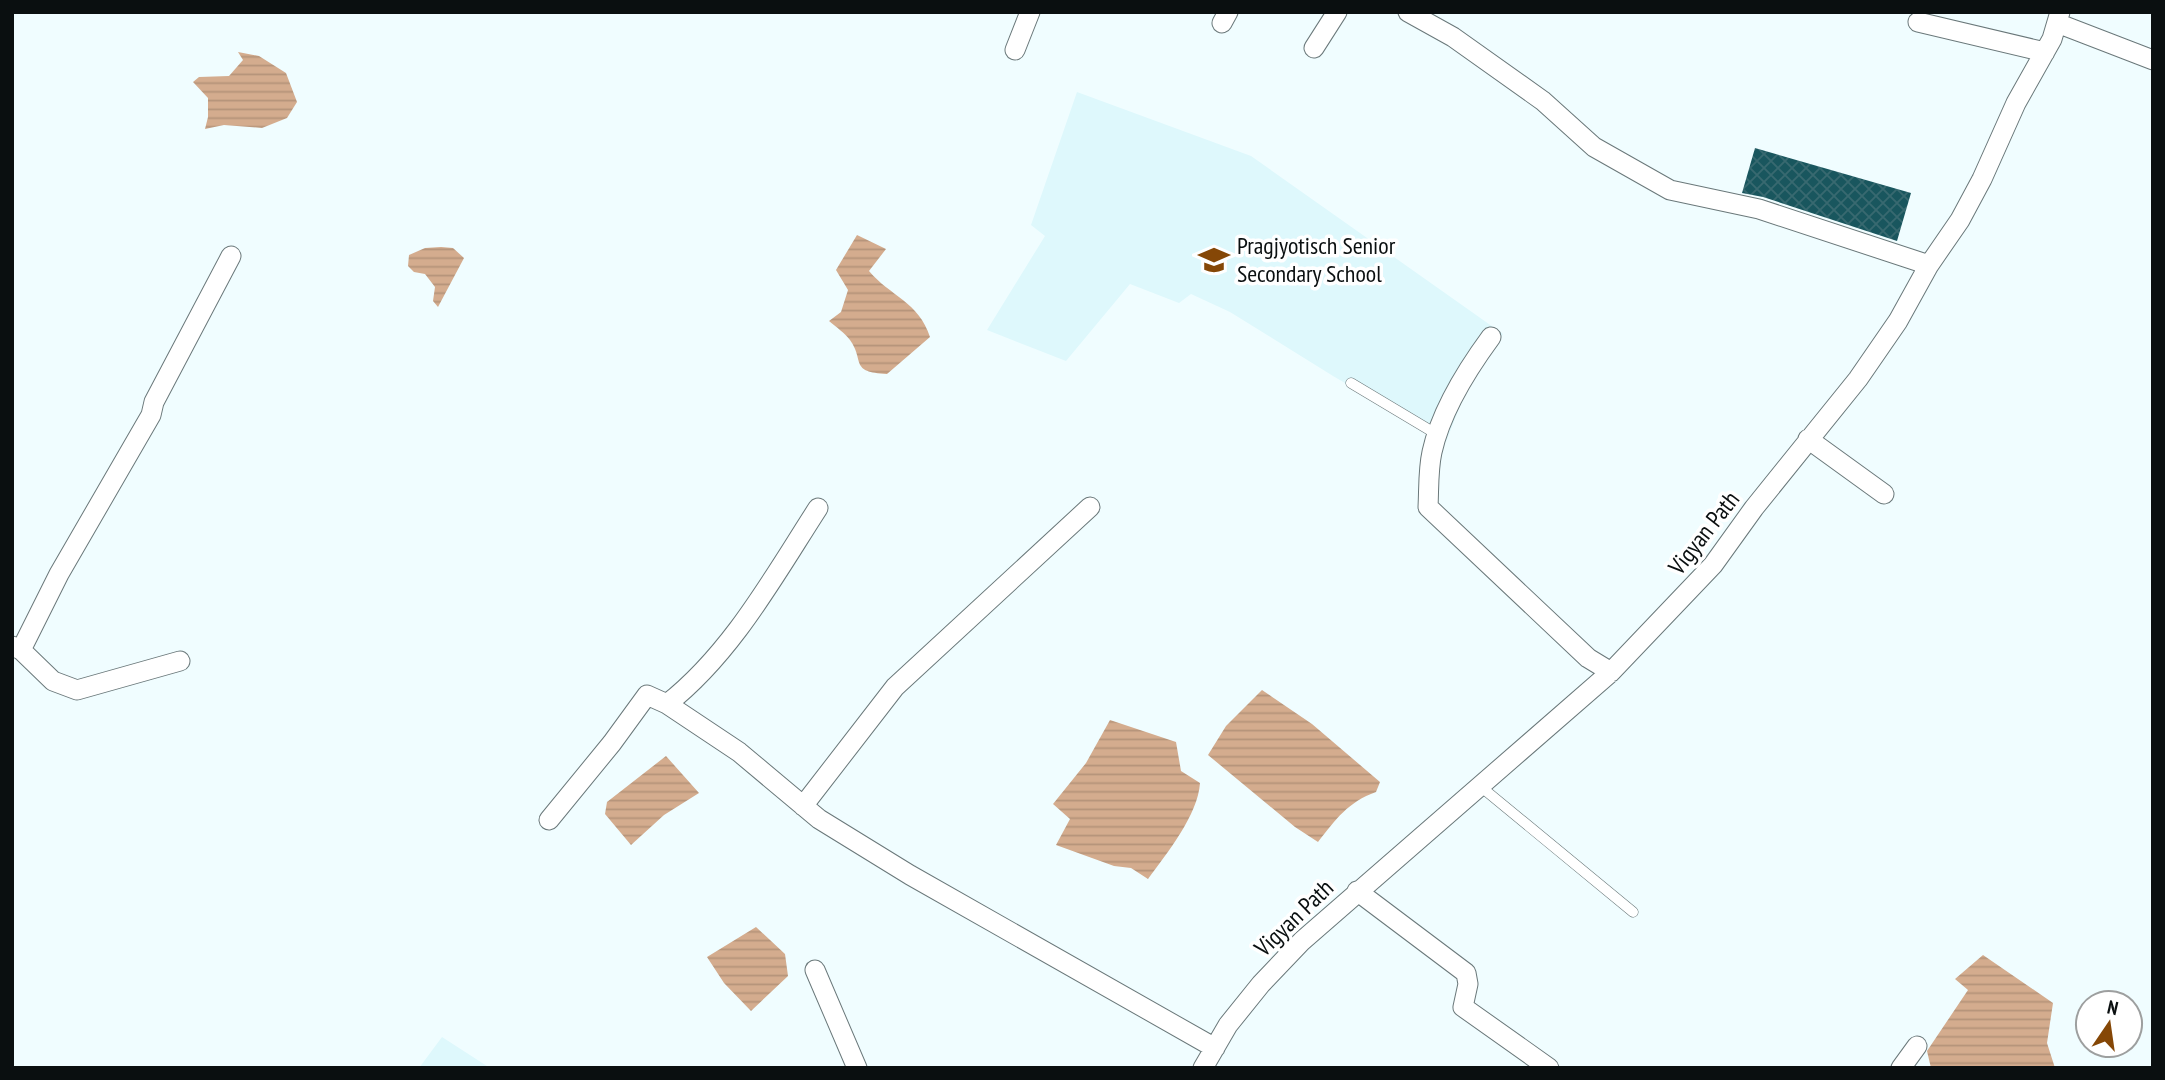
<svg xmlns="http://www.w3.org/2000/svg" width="2165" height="1080" viewBox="0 0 2165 1080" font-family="'PT Sans Narrow',sans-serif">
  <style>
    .built { fill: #def8fc }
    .water { fill: url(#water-rules) }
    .building { fill: url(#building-cross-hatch) }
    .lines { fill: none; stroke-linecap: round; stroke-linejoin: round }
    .service-casing { stroke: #6a787a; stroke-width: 11 }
    .minor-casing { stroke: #6a787a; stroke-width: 21 }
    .service { stroke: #fff; stroke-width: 10 }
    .minor { stroke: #fff; stroke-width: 19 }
    .labels { text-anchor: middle; stroke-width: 7; stroke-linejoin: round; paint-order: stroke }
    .poi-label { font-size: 24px; fill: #0a0f10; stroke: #fff; text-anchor: start }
    .street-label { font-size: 24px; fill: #0a0f10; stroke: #fff }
  </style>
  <defs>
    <pattern id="water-rules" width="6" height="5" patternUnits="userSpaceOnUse" patternTransform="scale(1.75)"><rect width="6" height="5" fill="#d4ac8e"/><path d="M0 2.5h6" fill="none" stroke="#b59379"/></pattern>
    <pattern id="building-cross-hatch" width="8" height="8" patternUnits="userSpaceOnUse" patternTransform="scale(1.75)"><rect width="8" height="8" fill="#19565e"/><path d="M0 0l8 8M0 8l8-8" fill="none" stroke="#386970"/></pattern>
  </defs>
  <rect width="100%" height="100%" fill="#f0fdff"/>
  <path class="built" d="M1077,92L1251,156L1503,334L1467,388L1446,442L1333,376L1230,312L1191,294L1179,303L1130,284L1066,361L987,330L1045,236L1031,225Z
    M442,1037L490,1068H419Z"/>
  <path class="water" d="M238,52L259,56L286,73L297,102L287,118L262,128L224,125L205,129L208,117V98L193,82L199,77L229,76L243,60Z
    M857,235L886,249L869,271C890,296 919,302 930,337L887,374C849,372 865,361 850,340C845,333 836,327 829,321L841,312L848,290L836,270Z
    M441,247L453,248L464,258L438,307L433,301L435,287L425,274L414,272L408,266L409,255L425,248Z
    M1262,690L1312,724L1380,782L1376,792C1348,802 1336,819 1318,842L1295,827L1208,755L1226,726Z
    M1110,720L1176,742L1181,771L1200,783C1198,815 1167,853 1148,879L1131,868L1114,866L1056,845L1070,819L1053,804L1086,763Z
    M666,756L699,793L664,815L631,845L605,814L607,802Z
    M756,927L785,954L788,976L751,1011L724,983L707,957Z
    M1983,955L2053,1003L2047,1043L2055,1068H1931L1927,1051L1968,990L1955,979Z"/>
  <path class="building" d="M1755,148L1911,193L1897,241L1763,197L1742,193Z"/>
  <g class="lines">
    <defs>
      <path id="service" d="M1351,383L1438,435
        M1480,786L1633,912"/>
      <path id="minor" d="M1408,12L1453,37L1543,101L1594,147L1670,190L1759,209L1929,265
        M1918,22L2045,52
        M1222,23L1228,12
        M2057,23L2153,60
        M1314,48L1337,12
        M1015,50L1030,12
        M1491,337C1466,371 1441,411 1432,452C1428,470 1429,489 1428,507L1588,658L1611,672
        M1808,439L1884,494
        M12,646L21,650L53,681L77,690L180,661
        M21,650L59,574L151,415L154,402L231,256
        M667,704C732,653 774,576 818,508
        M803,806L895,687L1090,507
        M549,820L612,743L647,695L667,704L739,752L819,819L910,875L1215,1048
        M1357,891L1466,973L1468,984L1463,1007L1549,1068
        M815,970L857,1068
        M1203,1068L1228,1025L1261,984L1302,941L1611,672L1713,565L1754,508L1858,379L1898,321L1929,265L1960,220L1982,179L2016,103L2052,39L2060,12
        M1901,1068L1917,1046"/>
    </defs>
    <use href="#service" class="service-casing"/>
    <use href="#minor" class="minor-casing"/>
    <use href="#service" class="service"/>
    <use href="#minor" class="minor"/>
  </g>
  <defs>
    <symbol id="school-bare" viewBox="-9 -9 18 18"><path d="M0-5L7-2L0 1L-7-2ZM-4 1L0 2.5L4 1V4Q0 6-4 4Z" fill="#854706" stroke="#fff" stroke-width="2.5" paint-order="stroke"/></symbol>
  </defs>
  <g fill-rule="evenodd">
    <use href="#school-bare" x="1192" y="238" width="44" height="44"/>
  </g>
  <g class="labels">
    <g class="poi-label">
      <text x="1237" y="254">Pragjyotisch Senior<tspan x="1237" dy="28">Secondary School</tspan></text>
    </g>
    <g class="street-label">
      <text transform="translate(1704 533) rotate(-52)" y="8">Vigyan Path</text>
      <text transform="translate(1294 918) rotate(-44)" y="8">Vigyan Path</text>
    </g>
  </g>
  <rect width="2165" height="1080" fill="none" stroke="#0a0f10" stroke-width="28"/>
  <g transform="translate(2109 1024) rotate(13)"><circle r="33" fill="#ffffff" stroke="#9d9f9f" stroke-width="2"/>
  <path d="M0-5L12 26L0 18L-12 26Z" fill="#854706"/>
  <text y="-10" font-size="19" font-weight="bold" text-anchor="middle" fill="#0a0f10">N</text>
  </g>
</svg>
